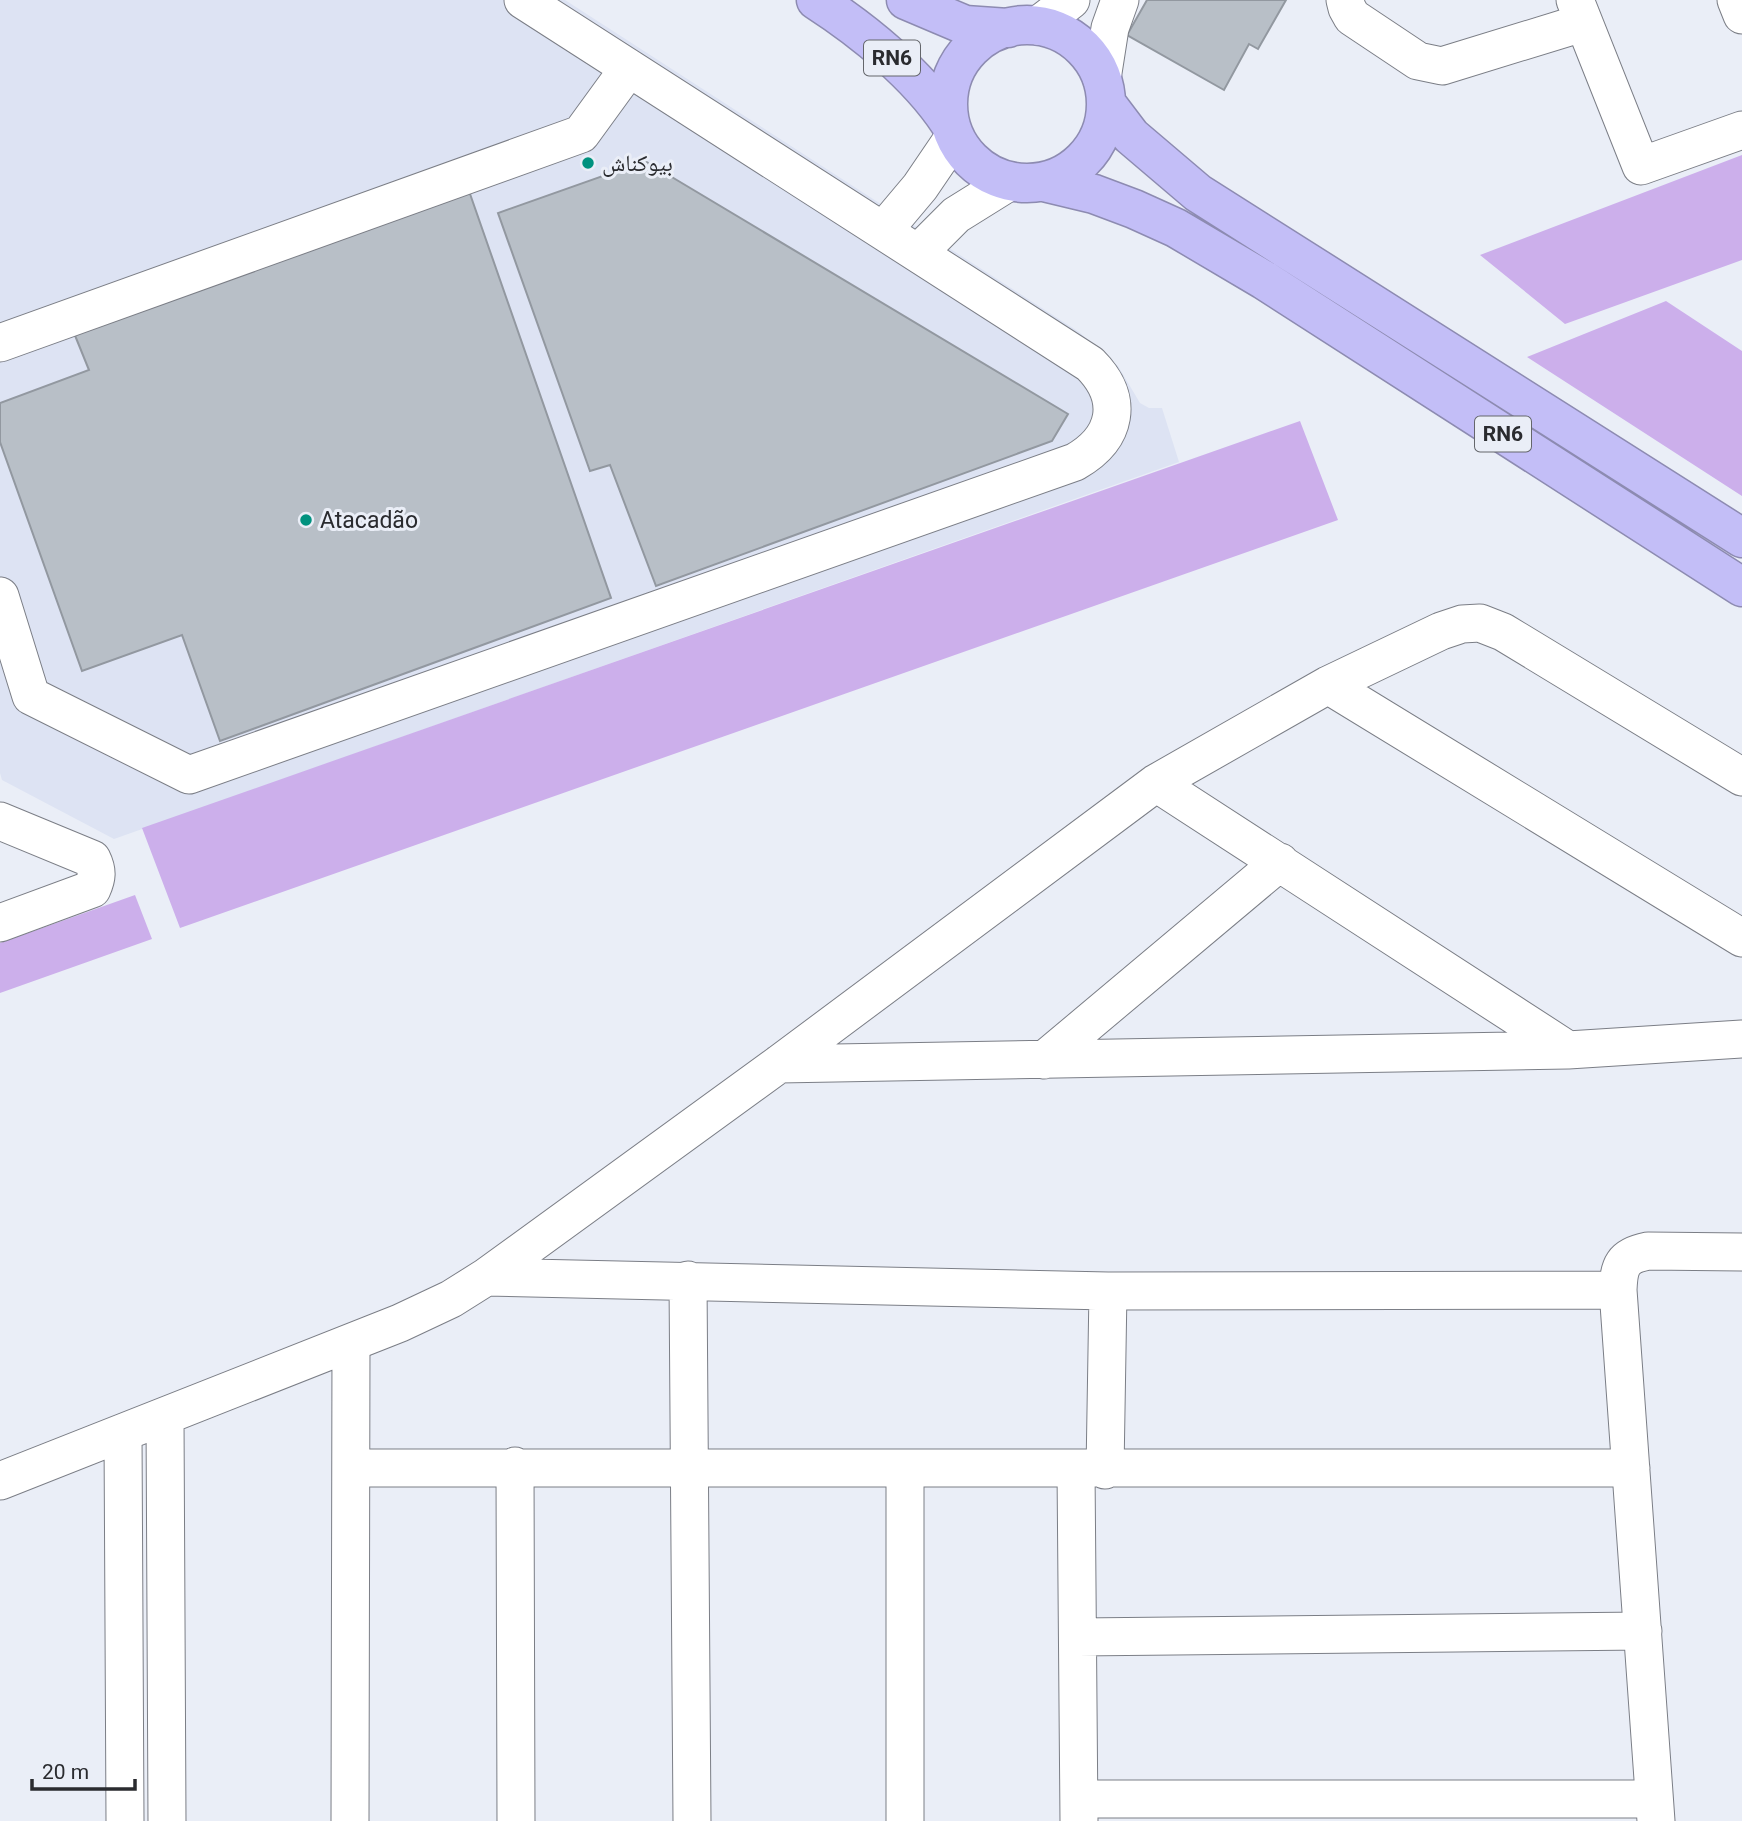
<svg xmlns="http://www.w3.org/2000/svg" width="1742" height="1821" viewBox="0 0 1742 1821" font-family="Roboto,'Noto Naskh Arabic',sans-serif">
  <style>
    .built { fill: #dde3f3 }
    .green { fill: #ccafeb }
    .building { fill: #b8bfc7; stroke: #9298a0; stroke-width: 2 }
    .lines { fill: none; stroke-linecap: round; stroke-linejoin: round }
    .minor-casing { stroke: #7b7e86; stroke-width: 39 }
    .highway-casing { stroke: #8d8bb1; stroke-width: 41 }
    .minor { stroke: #fff; stroke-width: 37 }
    .highway { stroke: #c3bef7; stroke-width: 38 }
    .poi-dot { fill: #00927f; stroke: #eaeef7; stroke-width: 2.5 }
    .labels { text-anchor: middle; stroke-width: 6; stroke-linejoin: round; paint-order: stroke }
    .shield { fill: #eaeef7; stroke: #64666b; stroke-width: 2 }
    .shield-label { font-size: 21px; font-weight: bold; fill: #2a2b2f }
    .poi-label { font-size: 23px; fill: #2a2b2f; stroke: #eaeef7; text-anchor: start }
  </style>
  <rect width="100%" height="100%" fill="#eaeef7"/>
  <path class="built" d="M0,0H565L1079,332L1118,366L1140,403L1149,408H1162L1179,462L114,839L2,780L0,773Z"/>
  <path class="green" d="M1742,155V260L1565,324L1480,255Z
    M1666,301L1742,351V496L1527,357Z
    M1300,421L1338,520L180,928L142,828Z
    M135,895L152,939L0,993V943Z"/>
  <path class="building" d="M1147,0H1286L1258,49L1249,44L1224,90L1127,35Z
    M645,161L1068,414L1052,441L656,586L610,465L590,471L498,213Z
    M469,191L611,598L220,741L182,635L82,671L0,442V403L89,370L74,333Z"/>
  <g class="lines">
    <defs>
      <path id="minor" d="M1345,0L1347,8L1352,17L1418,61L1442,66L1582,23
        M1575,0L1641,166L1742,130
        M1736,0L1742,15
        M1037,26L1071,0
        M1102,79L1110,28L1120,0
        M883,231L920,187L954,137
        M918,253L956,215L1009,182
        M0,343L581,134L629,68
        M0,596L31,696L189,775L1075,462C1117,438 1125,399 1090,364L523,0
        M1328,685L1742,938
        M1156,783L1568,1050
        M0,821L92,859C98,871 97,878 92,889L0,923
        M1044,1060L1280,862
        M779,1064L1568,1050L1742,1039
        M486,1277L1108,1291L1618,1290
        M688,1280L692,1821
        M165,1417L167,1821
        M123,1433L125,1821
        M515,1466L516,1821
        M351,1468H1631
        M905,1468V1821
        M1076,1469L1079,1821
        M1105,1470L1108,1291
        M0,1481L400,1323L451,1299L486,1277L779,1064L1156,783L1328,685L1441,631L1462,624L1480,623L1503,632L1742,777
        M1078,1637L1643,1631
        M1079,1799H1654
        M350,1821L351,1343
        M1656,1821L1618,1290C1619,1266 1622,1256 1648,1251L1742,1252"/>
      <path id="highway" d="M816,0C864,31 918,75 949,122
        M906,0L965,25L1008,28
        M948 104a79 79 0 1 1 158 0a79 79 0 1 1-158 0Z
        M1106,103L1131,136L1198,193L1742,538
        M1044,182L1094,194L1134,209L1176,228L1264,280L1742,587"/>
    </defs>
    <use href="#minor" class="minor-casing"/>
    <use href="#highway" class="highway-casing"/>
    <use href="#minor" class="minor"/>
    <use href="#highway" class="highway"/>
  </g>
  <g class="poi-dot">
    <circle cx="588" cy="163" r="7"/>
    <circle cx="306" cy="520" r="7"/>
  </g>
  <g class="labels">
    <g class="shield">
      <rect x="864" y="40.5" width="56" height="35" rx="5"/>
      <rect x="1475" y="416.5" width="56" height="35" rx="5"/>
    </g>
    <g class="shield-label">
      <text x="892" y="65">RN6</text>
      <text x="1503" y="441">RN6</text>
    </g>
    <g class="poi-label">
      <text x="602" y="171">بيوكناش</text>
      <text x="320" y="528">Atacadão</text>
    </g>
  </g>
  <path d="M32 1779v10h103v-10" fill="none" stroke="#2a2b2f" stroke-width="3.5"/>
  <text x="42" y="1779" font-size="21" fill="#2a2b2f" stroke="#eaeef7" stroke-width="5" paint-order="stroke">20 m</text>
</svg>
